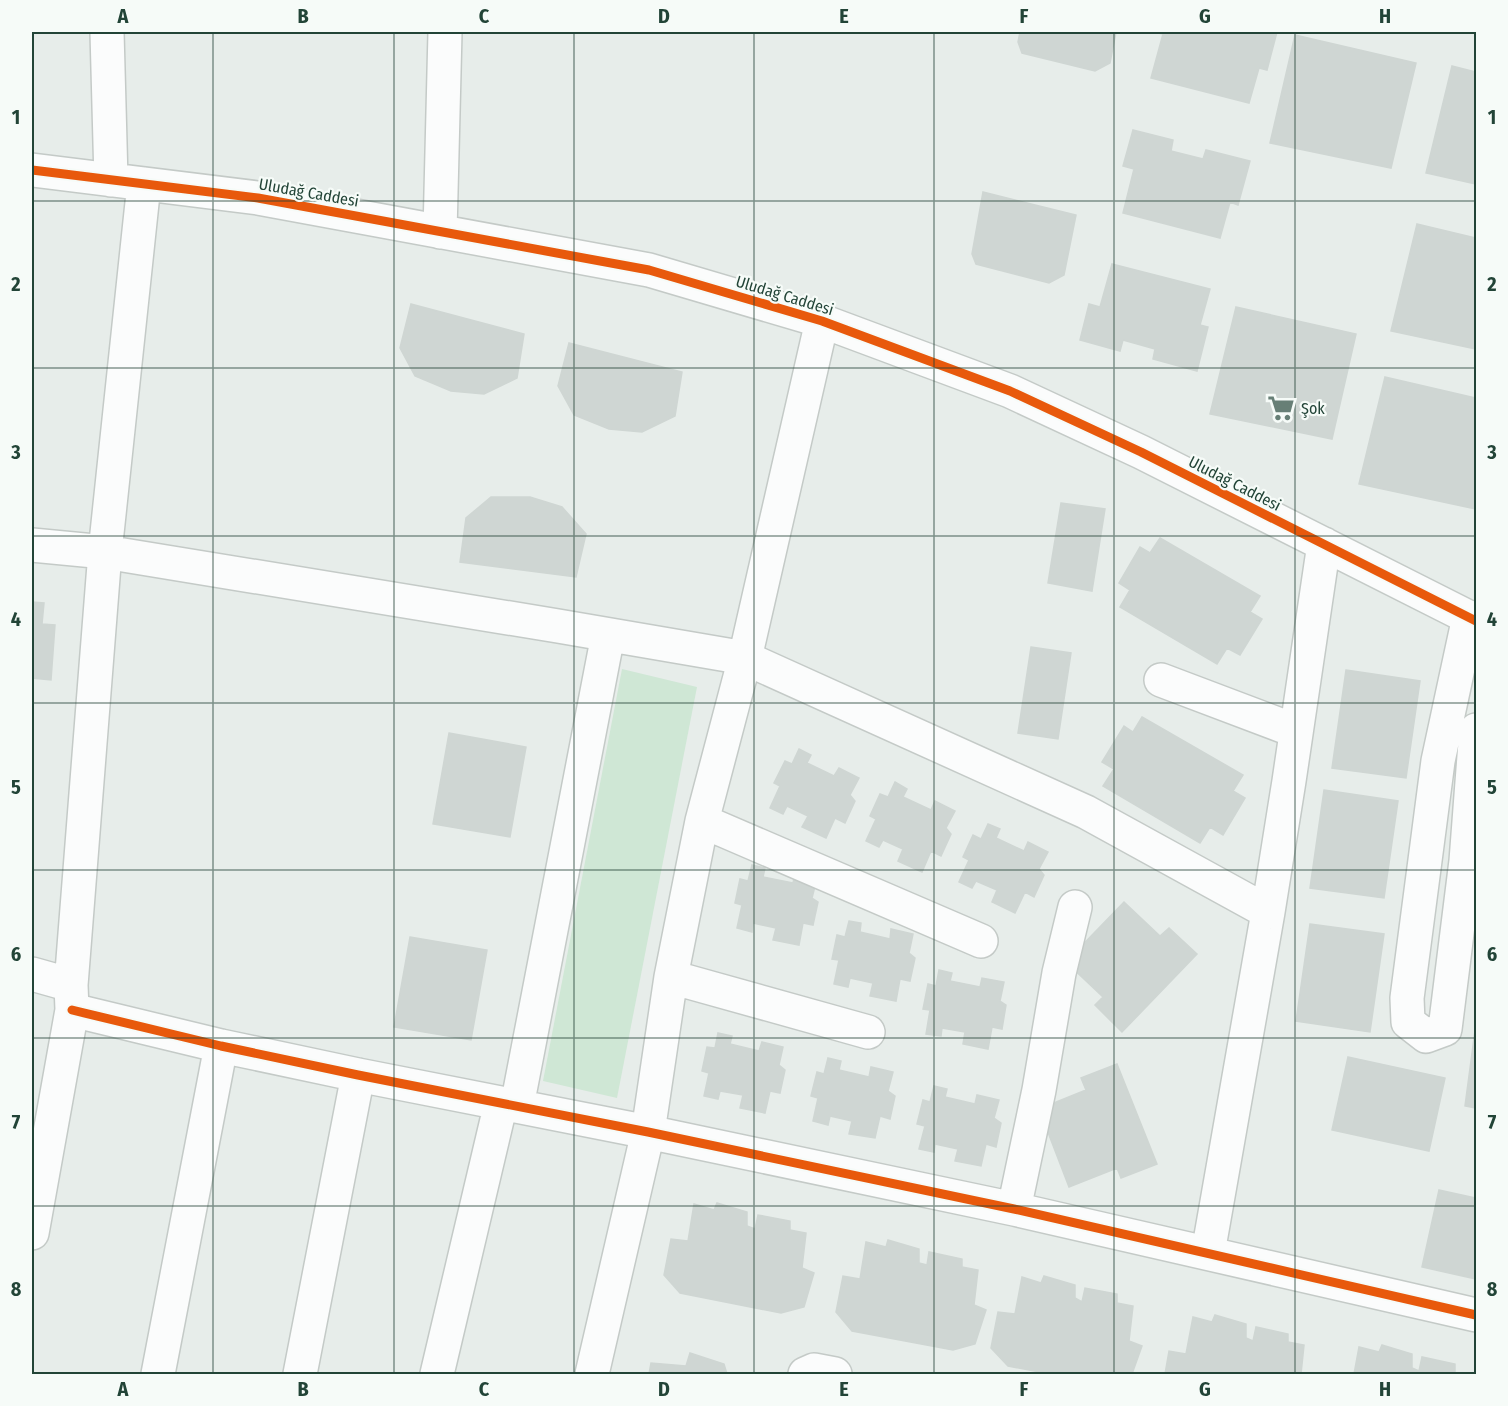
<svg xmlns="http://www.w3.org/2000/svg" width="1508" height="1406" viewBox="0 0 1508 1406" font-family="'Fira Sans Condensed',sans-serif">
  <style>
    .green { fill: #cfe7d5 }
    .building { fill: #cfd6d3; stroke: #cfd6d3; stroke-width: 1.5 }
    .lines { fill: none; stroke-linecap: round; stroke-linejoin: round }
    .minor-casing { stroke: #c4cac7; stroke-width: 36 }
    .minor { stroke: #fbfcfc; stroke-width: 33 }
    .cycleway-casing { stroke: #f6fbf8; stroke-width: 13 }
    .cycleway { stroke: #e8590c; stroke-width: 9 }
    .grid { fill: none; stroke: #224437; stroke-width: 1.5; stroke-opacity: 0.55 }
    .labels { text-anchor: middle; stroke-width: 4.5; stroke-linejoin: round; paint-order: stroke }
    .street-label { font-size: 16px; fill: #224437; stroke: #f6fbf8 }
    .poi-label { font-size: 16px; fill: #224437; stroke: #f6fbf8; text-anchor: start }
    .neatline { fill: none; stroke: #224437; stroke-width: 2 }
    .grid-label { font-size: 20px; text-anchor: middle; font-weight: bold; fill: #224437 }
  </style>
  <rect width="100%" height="100%" fill="#e7edea"/>
  <path class="green" d="M622,669L697,687L617,1098L543,1081Z"/>
  <path class="building" d="M1020,32H1116L1110,63L1095,71L1022,53L1018,42Z
    M1153,32H1277L1267,70L1259,68L1249,103L1151,78L1163,34Z
    M1295,35L1416,63L1391,168L1270,143Z
    M1452,66L1476,72V184L1426,173Z
    M1133,130L1173,140L1171,151L1203,159L1206,150L1250,161L1238,205L1230,202L1220,238L1123,213L1134,169L1123,166Z
    M983,192L1076,215L1064,275L1049,283L976,264L972,254Z
    M1417,224L1476,238V349L1391,331Z
    M1112,264L1210,289L1200,325L1208,327L1197,371L1153,359L1155,349L1123,340L1120,351L1080,340L1089,304L1100,307Z
    M411,304L524,334L517,378L484,394L451,391L415,376L400,348Z
    M1236,307L1356,334L1332,439L1210,414Z
    M569,343L682,372L675,416L642,432L609,429L574,415L558,386Z
    M1385,377L1476,398V509L1359,484Z
    M491,497H530L562,507L586,534L576,577L460,562L466,518Z
    M1061,503L1105,509L1092,591L1048,583Z
    M1160,538L1260,596L1250,612L1262,619L1240,655L1227,648L1217,664L1120,607L1130,590L1119,583L1140,547L1150,553Z
    M32,602L44,603L42,624L55,625L51,680L32,678Z
    M1031,647L1071,653L1058,739L1018,733Z
    M1346,670L1420,681L1406,778L1332,768Z
    M1142,717L1243,775L1233,791L1245,798L1223,835L1210,827L1200,843L1103,786L1114,769L1102,762L1124,726L1133,732Z
    M449,733L526,747L510,837L433,824Z
    M799,749L811,755L807,763L834,776L839,768L859,778L850,795L855,801L845,823L835,818L826,838L802,827L808,816L787,806L783,814L770,808L780,786L774,783L785,761L792,764Z
    M895,782L907,789L903,797L931,810L935,801L955,811L946,828L951,834L941,856L931,851L922,872L898,861L903,849L883,840L879,847L866,841L876,819L870,816L880,794L888,797Z
    M1324,790L1398,801L1384,898L1310,888Z
    M988,824L1000,829L996,838L1024,851L1028,842L1048,852L1039,869L1044,875L1034,897L1025,892L1015,913L992,902L997,890L976,881L972,888L959,882L969,860L963,857L973,835L981,839Z
    M752,865L765,868L763,877L793,883L795,874L817,878L812,898L818,902L813,925L803,923L799,945L773,940L776,928L753,923L752,932L737,928L742,905L735,903L740,879L748,881Z
    M1124,902L1160,936L1169,928L1197,954L1122,1032L1095,1005L1103,997L1066,962Z
    M849,921L861,923L860,932L890,939L891,929L913,934L909,953L915,958L910,981L900,979L896,1001L870,996L873,983L850,978L848,987L834,984L839,960L832,959L837,935L845,937Z
    M1310,924L1384,934L1370,1032L1296,1021Z
    M410,937L487,950L471,1040L394,1027Z
    M939,970L952,973L950,981L980,987L982,978L1004,982L1000,1001L1006,1005L1002,1029L992,1027L988,1049L963,1044L965,1032L942,1028L941,1036L926,1034L930,1010L923,1009L928,984L936,986Z
    M1476,1023V1108L1465,1106Z
    M718,1033L732,1036L730,1044L759,1051L762,1042L783,1047L779,1065L785,1070L780,1093L770,1091L765,1113L740,1108L743,1095L720,1091L718,1099L704,1096L709,1073L702,1071L707,1047L715,1048Z
    M1348,1057L1445,1078L1429,1151L1332,1130Z
    M828,1058L841,1061L839,1070L869,1077L871,1067L893,1072L888,1091L895,1096L890,1119L880,1116L875,1138L849,1134L852,1121L830,1116L828,1125L813,1121L818,1098L811,1096L817,1072L824,1074Z
    M1117,1064L1157,1164L1121,1178L1117,1168L1069,1187L1039,1109L1086,1090L1081,1078Z
    M934,1086L947,1089L945,1097L975,1104L977,1095L999,1100L994,1118L1001,1123L996,1147L986,1144L981,1166L955,1161L958,1149L935,1144L934,1152L919,1149L925,1126L917,1124L923,1100L930,1102Z
    M1439,1190L1476,1198V1279L1422,1267Z
    M717,1203L747,1212V1226L755,1229L758,1215L790,1221V1230L806,1233L802,1268L814,1273L804,1307L781,1313L680,1293L664,1275L671,1239L688,1241L694,1204L714,1210Z
    M888,1240L919,1249V1263L927,1265L929,1252L962,1259V1267L978,1270L974,1305L986,1310L975,1344L953,1350L852,1331L836,1312L843,1276L860,1279L866,1242L886,1247Z
    M1044,1276L1075,1285V1298L1082,1302L1085,1288L1117,1294V1303L1133,1306L1129,1341L1142,1346L1132,1374H1050L1008,1366L991,1348L998,1312L1015,1314L1022,1277L1041,1283Z
    M1215,1315L1246,1324V1338L1253,1341L1256,1327L1288,1334V1342L1304,1345L1301,1374H1165L1169,1351L1186,1354L1193,1317L1212,1322Z
    M1382,1345L1412,1354V1368L1419,1371L1422,1357L1455,1364V1373L1466,1374H1354L1359,1347L1379,1352Z
    M690,1353L724,1364L727,1374H649L651,1363L686,1366Z"/>
  <g class="lines">
    <defs>
      <path id="minor" d="M107,32L111,180
        M32,170L258,198L649,270L822,321L1010,391L1141,452L1476,621
        M440,232L445,32
        M32,545L105,552L558,626L745,658L1086,812L1268,912
        M1469,617L1438,761L1407,998L1408,1022L1426,1036L1445,1029L1466,861L1476,730
        M1161,680L1296,731
        M702,821L981,941
        M32,974L71,985
        M671,977L868,1032
        M72,1010L221,1046L358,1075L648,1132L1014,1209L1476,1315
        M517,1106L608,635
        M1014,1209L1039,1090L1059,973L1075,907
        M32,1233L72,1010L71,985L105,552L144,184
        M1208,1253L1268,912L1289,781L1324,544
        M158,1374L221,1046
        M300,1374L358,1075
        M437,1374L501,1103
        M592,1374L648,1132L671,977L702,821L745,658L822,321
        M805,1374L814,1370L835,1374"/>
    </defs>
    <use href="#minor" class="minor-casing"/>
    <use href="#minor" class="minor"/>
    <defs>
      <path id="cycleway" d="M32,170L258,198L649,270L822,321L1010,391L1141,452L1476,621
        M72,1010L221,1046L358,1075L648,1132L1014,1209L1476,1315"/>
    </defs>
    <use href="#cycleway" class="cycleway-casing"/>
    <use href="#cycleway" class="cycleway"/>
  </g>
  <path class="grid" d="M213,32V1374M394,32V1374M574,32V1374M754,32V1374M934,32V1374M1114,32V1374M1295,32V1374M32,201H1476M32,368H1476M32,536H1476M32,703H1476M32,870H1476M32,1038H1476M32,1206H1476"/>
  <defs>
    <symbol id="supermarket-bare" viewBox="-9 -9 18 18"><path d="M-6-5.5h2.5l.6 2H6L4.5 2H-2.5L-4.4-4H-6ZM-1.5 3.2a1.3 1.3 0 1 0 .1 0ZM3 3.2a1.3 1.3 0 1 0 .1 0Z" fill="#677f76" stroke="#f6fbf8" stroke-width="2.5" paint-order="stroke"/></symbol>
  </defs>
  <g fill-rule="evenodd">
    <use href="#supermarket-bare" x="1262" y="389" width="38" height="38"/>
  </g>
  <g class="labels">
    <g class="street-label">
      <text transform="translate(309 192) rotate(10)" y="6">Uludağ Caddesi</text>
      <text transform="translate(785 295) rotate(17)" y="6">Uludağ Caddesi</text>
      <text transform="translate(1235 483) rotate(27)" y="6">Uludağ Caddesi</text>
    </g>
    <g class="poi-label">
      <text x="1301" y="414">Şok</text>
    </g>
  </g>
  <rect width="1508" height="1406" fill="none" stroke="#f6fbf8" stroke-width="66"/>
  <rect x="33" y="33" width="1442" height="1340" class="neatline"/>
  <g class="grid-label">
    <text x="123" y="23">A</text>
    <text x="303" y="23">B</text>
    <text x="484" y="23">C</text>
    <text x="664" y="23">D</text>
    <text x="844" y="23">E</text>
    <text x="1024" y="23">F</text>
    <text x="1205" y="23">G</text>
    <text x="1385" y="23">H</text>
    <text x="16" y="124">1</text>
    <text x="1492" y="124">1</text>
    <text x="16" y="291">2</text>
    <text x="1492" y="291">2</text>
    <text x="16" y="459">3</text>
    <text x="1492" y="459">3</text>
    <text x="16" y="626">4</text>
    <text x="1492" y="626">4</text>
    <text x="16" y="794">5</text>
    <text x="1492" y="794">5</text>
    <text x="16" y="961">6</text>
    <text x="1492" y="961">6</text>
    <text x="16" y="1129">7</text>
    <text x="1492" y="1129">7</text>
    <text x="16" y="1296">8</text>
    <text x="1492" y="1296">8</text>
    <text x="123" y="1396">A</text>
    <text x="303" y="1396">B</text>
    <text x="484" y="1396">C</text>
    <text x="664" y="1396">D</text>
    <text x="844" y="1396">E</text>
    <text x="1024" y="1396">F</text>
    <text x="1205" y="1396">G</text>
    <text x="1385" y="1396">H</text>
  </g>
</svg>
